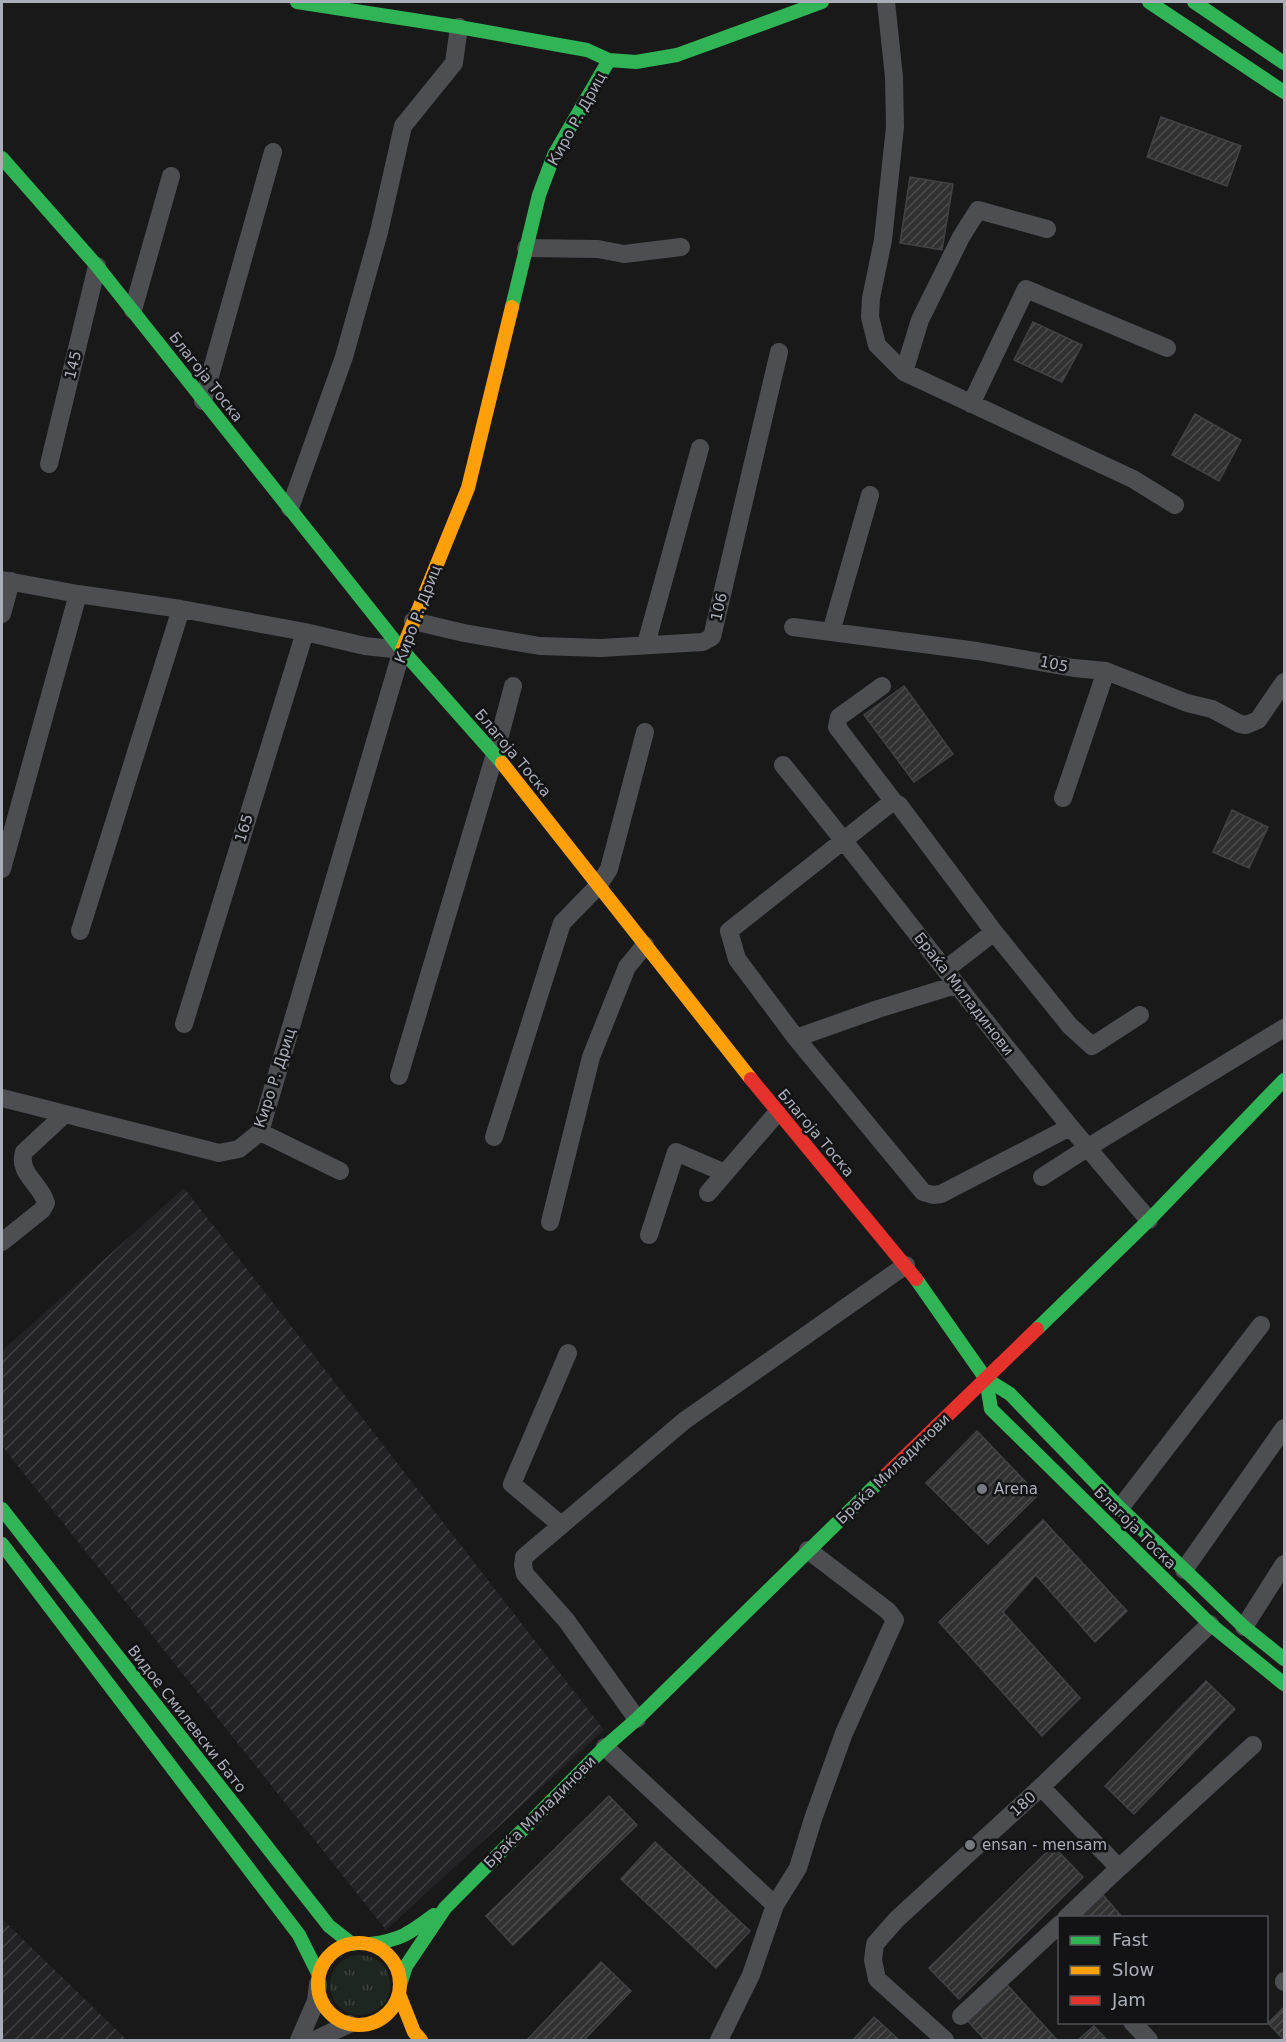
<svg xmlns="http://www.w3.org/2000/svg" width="1286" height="2042" viewBox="0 0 1286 2042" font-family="'DejaVu Sans',sans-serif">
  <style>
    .industrial { fill: url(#industrial-furrows) }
    .grass { fill: url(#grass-tufts) }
    .building { fill: url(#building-hatch); stroke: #414245; stroke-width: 1.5 }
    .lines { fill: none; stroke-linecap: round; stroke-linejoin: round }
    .street { stroke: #4d4e52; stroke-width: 18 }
    .fast { stroke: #30b455; stroke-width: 14 }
    .slow { stroke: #ff9f0a; stroke-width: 14 }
    .jam { stroke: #e5322d; stroke-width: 14 }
    .poi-dot { fill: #777a81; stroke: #131315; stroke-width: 2 }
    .labels { text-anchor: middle; stroke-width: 5; stroke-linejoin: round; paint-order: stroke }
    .street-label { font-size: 15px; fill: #aaaeb9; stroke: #131315 }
    .poi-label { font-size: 15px; fill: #aaaeb9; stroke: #131315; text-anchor: start }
  </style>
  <defs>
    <pattern id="industrial-furrows" width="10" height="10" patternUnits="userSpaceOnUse" patternTransform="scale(1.5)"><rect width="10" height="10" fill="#232325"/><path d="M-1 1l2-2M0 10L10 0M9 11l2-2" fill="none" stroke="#404043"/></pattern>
    <pattern id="grass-tufts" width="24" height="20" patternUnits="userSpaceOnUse" patternTransform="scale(1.5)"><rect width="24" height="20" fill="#1e2620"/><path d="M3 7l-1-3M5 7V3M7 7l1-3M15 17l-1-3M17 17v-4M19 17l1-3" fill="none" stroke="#3c433e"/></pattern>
    <pattern id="building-hatch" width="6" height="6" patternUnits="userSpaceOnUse" patternTransform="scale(1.5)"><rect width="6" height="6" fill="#313131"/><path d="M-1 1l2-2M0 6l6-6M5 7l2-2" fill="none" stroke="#4c4c4d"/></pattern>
  </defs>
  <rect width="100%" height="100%" fill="#191919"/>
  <path class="industrial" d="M184,1188L604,1730L386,1930L2,1446V1351Z
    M2,1919L127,2040H2Z"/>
  <path class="grass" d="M330 1985a30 30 0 1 1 60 0a30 30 0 1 1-60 0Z"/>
  <path class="building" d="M1161,117L1241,146L1227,186L1147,157Z
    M910,177L953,184L942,250L900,243Z
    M1033,322L1082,345L1062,382L1014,360Z
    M1195,414L1241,440L1219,481L1172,455Z
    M904,686L953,754L914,782L864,715Z
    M1232,810L1268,827L1249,868L1213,852Z
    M977,1431L1038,1495L988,1544L926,1483Z
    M1043,1520L1127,1611L1095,1642L1036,1575L1003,1612L1080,1698L1042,1736L939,1622Z
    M1206,1681L1235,1709L1134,1814L1105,1786Z
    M609,1796L637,1825L513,1945L486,1916Z
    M655,1842L750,1931L716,1968L621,1879Z
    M1053,1846L1083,1877L959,1999L929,1968Z
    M1103,1895L1123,1918H1079Z
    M601,1962L631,1991L584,2040H527Z
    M1001,1978L1057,2040H985L965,2018Z
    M1284,2007V2040L1268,2023Z
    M874,2017L899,2040H853Z
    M1094,2026L1107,2040H1078Z"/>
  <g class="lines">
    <path class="street" d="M886,2L894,77L895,127L883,240L871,298L870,317L877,345L904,372L1133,479L1175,505
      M526,248L598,249L624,254L681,247
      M133,310L171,176
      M904,372L920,320L961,237L978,210L1047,229
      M203,401L273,152
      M971,404L1026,289L1167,348
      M49,464L97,266
      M290,508L344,357L379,232L403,126L454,63L459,27
      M2,580L78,594L181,609L305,632L365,646L402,650L260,1132L239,1149L219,1153L2,1098
      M2,614L11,581
      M413,621L464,633L540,646L601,648L703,642L712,637L779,352
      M793,627L977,651L1074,668L1106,671L1187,703L1212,709L1240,724L1246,725L1258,720L1284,682
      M831,632L870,495
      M646,644L700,448
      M882,686L839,717L837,727L894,802
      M783,765C906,916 1021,1073 1149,1220
      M1063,798L1106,671
      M2,869L78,594
      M80,931L181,609
      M946,969L994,932
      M956,985L878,1009L796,1038L923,1192L933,1195L941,1194L1070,1127
      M184,1024L305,632
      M796,1038L737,959L729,931L887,806L894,802L899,805L994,932L1070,1026L1092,1046L1140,1015
      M399,1076L495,754L513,686
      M260,1132L340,1171
      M494,1137L562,923L598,886L609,869L645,732
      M1042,1177L1087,1148L1284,1028
      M708,1193L777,1113
      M550,1222L591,1057L627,967L645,945
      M649,1235L676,1152L725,1173
      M2,1242L42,1210L46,1203C41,1184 17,1173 24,1152L65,1114
      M1120,1508L1261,1325
      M561,1525L512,1484L568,1353
      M1184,1570L1284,1428
      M1244,1627L1284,1564
      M637,1719L566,1620L525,1574L523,1565L524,1557L684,1421L906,1265
      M605,1747L775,1905L751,1975L719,2040
      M1041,1787L1119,1868L1253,1745
      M775,1905L798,1868L813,1819L844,1733L895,1620L888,1611L808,1550
      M1066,1918L1119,1868
      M1284,1982V1981
      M961,2016L1060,1924
      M1132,2022L1149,2040
      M299,2040L316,2001L318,1984
      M315,2040L349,2024
      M945,2040L877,1979L873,1960L875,1944L897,1919L1041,1787L1210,1624"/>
    <path class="fast" d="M297,2L459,27L587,50L609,60L636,62L677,55L822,2
      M1149,2L1284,92
      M1194,2L1284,63
      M2,158L97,266L402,650L502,763
      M512,307L539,195L554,155L609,60
      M916,1279L986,1379L1010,1394L1120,1508L1244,1627L1284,1659
      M1037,1329L1149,1220L1284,1080
      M986,1379L991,1409L1210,1624L1284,1684
      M2,1509L329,1926L352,1944
      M2,1544L299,1935L319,1975
      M370,1944C401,1940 410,1933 434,1915
      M400,1985L406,1966L445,1908L605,1747L637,1719L887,1474"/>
    <path class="slow" d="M402,650L468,488L512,307
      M502,763L751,1079
      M318 1984a41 41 0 1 1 82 0a41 41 0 1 1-82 0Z
      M399,1994L414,2032L421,2040"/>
    <path class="jam" d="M751,1079L916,1279
      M887,1474L1037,1329"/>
  </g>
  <g class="poi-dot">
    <circle cx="982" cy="1489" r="6"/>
    <circle cx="970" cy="1845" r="6"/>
  </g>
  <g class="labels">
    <g class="street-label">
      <text transform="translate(577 119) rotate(-61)" y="5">Киро Р. Дриц</text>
      <text transform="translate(73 365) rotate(-76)" y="5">145</text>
      <text transform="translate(206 377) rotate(52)" y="5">Благоја Тоска</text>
      <text transform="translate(719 607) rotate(-77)" y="5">106</text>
      <text transform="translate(418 614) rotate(-69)" y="5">Киро Р. Дриц</text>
      <text transform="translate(1054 664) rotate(12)" y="5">105</text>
      <text transform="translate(513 753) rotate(50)" y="5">Благоја Тоска</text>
      <text transform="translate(244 828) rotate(-73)" y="5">165</text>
      <text transform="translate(964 994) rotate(52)" y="5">Браќа Миладинови</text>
      <text transform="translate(275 1078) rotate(-72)" y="5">Киро Р. Дриц</text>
      <text transform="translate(816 1133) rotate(50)" y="5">Благоја Тоска</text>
      <text transform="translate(893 1469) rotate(-44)" y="5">Браќа Миладинови</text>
      <text transform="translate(1135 1528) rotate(45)" y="5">Благоја Тоска</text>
      <text transform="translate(187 1719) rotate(52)" y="5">Видое Смилевски Бато</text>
      <text transform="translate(1023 1804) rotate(-42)" y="5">180</text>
      <text transform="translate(540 1812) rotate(-45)" y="5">Браќа Миладинови</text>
    </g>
    <g class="poi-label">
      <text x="994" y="1494">Arena</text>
      <text x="982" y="1850">ensan - mensam</text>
    </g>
  </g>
  <rect width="1286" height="2042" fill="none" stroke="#aaaeb9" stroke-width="6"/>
  <rect x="1058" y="1916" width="210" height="108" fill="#131315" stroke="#4f5157" stroke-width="1.5"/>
  <rect x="1070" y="1936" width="30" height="9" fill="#30b455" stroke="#4f5157" stroke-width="1.5"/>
  <text x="1112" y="1946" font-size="18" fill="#aaaeb9">Fast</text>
  <rect x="1070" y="1966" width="30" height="9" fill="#ff9f0a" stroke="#4f5157" stroke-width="1.5"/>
  <text x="1112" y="1976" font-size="18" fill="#aaaeb9">Slow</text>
  <rect x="1070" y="1996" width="30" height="9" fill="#e5322d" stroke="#4f5157" stroke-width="1.5"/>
  <text x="1112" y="2006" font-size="18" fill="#aaaeb9">Jam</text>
</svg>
